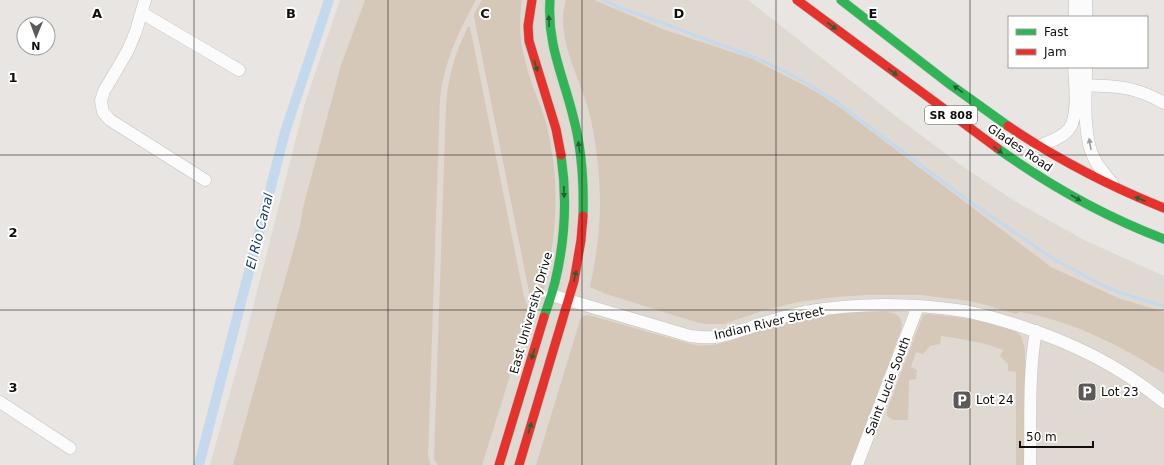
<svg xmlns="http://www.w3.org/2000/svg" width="1164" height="465" viewBox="0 0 1164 465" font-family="'DejaVu Sans',sans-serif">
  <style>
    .built { fill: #dfd9d1 }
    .green { fill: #d5c8b8 }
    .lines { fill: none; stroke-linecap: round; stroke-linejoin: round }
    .stream { stroke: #c4d8ee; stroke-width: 3 }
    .canal { stroke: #c4d8ee; stroke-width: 10 }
    .street-casing { stroke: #c3c1be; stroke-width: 13 }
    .fast-casing { stroke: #c3c1be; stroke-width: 10 }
    .jam-casing { stroke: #c3c1be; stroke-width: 10 }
    .street { stroke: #fcfbfb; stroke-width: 12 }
    .fast { stroke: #30b455; stroke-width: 9 }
    .jam { stroke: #e5322d; stroke-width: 9 }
    .oneway { fill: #206231 }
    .oneway2 { fill: #9e9d9c }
    .grid { fill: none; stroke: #110f0d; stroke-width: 1; stroke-opacity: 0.55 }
    .labels { text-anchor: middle; stroke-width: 4; stroke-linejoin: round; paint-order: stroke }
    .shield { fill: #fff; stroke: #585756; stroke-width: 1 }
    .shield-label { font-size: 11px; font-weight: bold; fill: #110f0d }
    .street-label { font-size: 12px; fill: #110f0d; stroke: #fff }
    .poi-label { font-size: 12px; fill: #110f0d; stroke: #fff; text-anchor: start }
    .water-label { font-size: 13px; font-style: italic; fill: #0b365f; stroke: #fff }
    .grid-label { font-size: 13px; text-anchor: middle; font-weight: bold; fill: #110f0d; stroke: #fff; stroke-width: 4; stroke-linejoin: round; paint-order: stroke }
  </style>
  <rect width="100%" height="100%" fill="#e8e5e2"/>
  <path class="built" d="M340,0H748L898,118L962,166L1016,202L1084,240L1164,276V465H210L246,335L305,103Z"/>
  <path class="green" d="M365,0H476C458,32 445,60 440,97L428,457L431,465H233L300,226L303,208L341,65Z
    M482,0H522C519,20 519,40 525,60C530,83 541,104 547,126C562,194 556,243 539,309L536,310L530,297L474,17V14Z
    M566,0H594L665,30L753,59L813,90L838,106L1051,267L1118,298L1164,312V373C1119,345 1073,321 1020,312L1016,314L986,305L970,301L921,295H866L835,297L798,302L762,311L724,324H708L699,323L606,294L590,287C594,267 598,247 599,226C602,193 598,153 591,120C583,82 554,39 566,0Z
    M468,27H470L524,297L530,312L482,465H438L434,459L446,106C448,78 455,52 468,27Z
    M857,312C872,311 908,306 901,330L851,465H536L580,320L583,316L588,315L691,344C716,350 738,337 761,330C771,327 781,325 791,322C812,317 835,314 857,312Z
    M927,314L955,317L981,321L1015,331L1021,336L1025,349V465H1016V372L1008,371V364L1000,356L1003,350C983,342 962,339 941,336L940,344L930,346L923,354L916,352L911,367L917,370L916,379L909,380L908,420H893L887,416V410L923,315Z"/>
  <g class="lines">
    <path class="stream" d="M604,0L616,6L754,57L788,73L813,87L835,101L966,199L1052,258L1100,284L1121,293L1164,306"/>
    <path class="canal" d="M199,465L285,132L329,0"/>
    <defs>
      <path id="street" d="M145,0L136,31L128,50L116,71L104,91L101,101L103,112L110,120L205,180
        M142,13L239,70
        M1075,17V0
        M1086,17V0
        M1086,67C1086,93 1082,138 1095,160C1099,168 1106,176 1112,183
        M1078,85C1112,86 1133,85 1164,103
        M1039,146C1049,142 1062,138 1069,129C1079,117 1075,83 1074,67
        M551,295L690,336C698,337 706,338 714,337C725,336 735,332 746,329C765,322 785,316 804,312C856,303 912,303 964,311C982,314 1000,320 1017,325C1073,343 1118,365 1164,402
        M0,402L70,448
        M857,465L918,306
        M1030,465C1031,421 1028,375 1036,331"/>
      <path id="fast" d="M550,0C547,45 563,75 573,116C582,149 584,182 583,216
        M841,0L948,83L1008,126
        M997,148C1050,186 1103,216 1164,239
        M544,317C548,305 552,294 555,282C565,241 567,196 561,155"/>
      <path id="jam" d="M532,0L528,26L529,41L556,129L561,155
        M797,0L997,148
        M1008,126C1057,159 1109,186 1164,208
        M499,465L544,317
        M519,465L574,281L581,240L583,216"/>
    </defs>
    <use href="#street" class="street-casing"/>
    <use href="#fast" class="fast-casing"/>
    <use href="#jam" class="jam-casing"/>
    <use href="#street" class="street"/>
    <use href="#fast" class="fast"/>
    <use href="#jam" class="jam"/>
  </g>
  <defs><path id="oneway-solid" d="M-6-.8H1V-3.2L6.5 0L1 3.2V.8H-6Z"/></defs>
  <g class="oneway">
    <use href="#oneway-solid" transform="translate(549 21) rotate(-92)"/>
    <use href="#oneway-solid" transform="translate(832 26) rotate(37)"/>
    <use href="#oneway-solid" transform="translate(536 66) rotate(72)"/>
    <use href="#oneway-solid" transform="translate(893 72) rotate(37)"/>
    <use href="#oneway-solid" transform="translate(958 89) rotate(-144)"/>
    <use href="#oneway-solid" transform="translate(579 147) rotate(-98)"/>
    <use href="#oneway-solid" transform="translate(998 150) rotate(36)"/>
    <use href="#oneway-solid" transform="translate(564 192) rotate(88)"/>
    <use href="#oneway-solid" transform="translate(1076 198) rotate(30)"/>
    <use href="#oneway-solid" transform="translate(1140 199) rotate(-157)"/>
    <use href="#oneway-solid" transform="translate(575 276) rotate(-78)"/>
    <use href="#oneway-solid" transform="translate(533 354) rotate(107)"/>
    <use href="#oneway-solid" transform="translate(530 428) rotate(-73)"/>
  </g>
  <use class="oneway2" href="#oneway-solid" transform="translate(1090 144) rotate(-100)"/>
  <path class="grid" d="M194,0V465M388,0V465M582,0V465M776,0V465M970,0V465M0,155H1164M0,310H1164"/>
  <defs>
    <symbol id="parking-square" viewBox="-11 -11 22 22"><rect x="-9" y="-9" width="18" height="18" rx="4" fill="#5c5a58" stroke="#fff"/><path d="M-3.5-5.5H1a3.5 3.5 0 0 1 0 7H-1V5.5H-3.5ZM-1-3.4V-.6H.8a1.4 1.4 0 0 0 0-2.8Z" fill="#fff"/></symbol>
  </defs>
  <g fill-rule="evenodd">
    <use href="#parking-square" x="1076" y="381" width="22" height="22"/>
    <use href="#parking-square" x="951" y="389" width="22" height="22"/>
  </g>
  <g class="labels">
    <rect class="shield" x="925" y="106" width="52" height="18" rx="3"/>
    <g class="shield-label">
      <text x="951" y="119">SR 808</text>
    </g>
    <g class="street-label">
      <text transform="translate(1020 148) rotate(34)" y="4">Glades Road</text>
      <text transform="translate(531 313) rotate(-74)" y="4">East University Drive</text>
      <text transform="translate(769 323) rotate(-13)" y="4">Indian River Street</text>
      <text transform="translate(888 386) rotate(-69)" y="4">Saint Lucie South</text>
    </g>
    <g class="poi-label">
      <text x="1101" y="396">Lot 23</text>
      <text x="976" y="404">Lot 24</text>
    </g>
    <g class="water-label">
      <text transform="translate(259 231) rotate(-76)" y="5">El Rio Canal</text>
    </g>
  </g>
  <g class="grid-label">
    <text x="97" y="18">A</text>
    <text x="291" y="18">B</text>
    <text x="485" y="18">C</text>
    <text x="679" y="18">D</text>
    <text x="873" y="18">E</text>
    <text x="13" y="82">1</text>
    <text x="13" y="237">2</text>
    <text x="13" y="392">3</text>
  </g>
  <rect x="1008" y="16" width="140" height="52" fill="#ffffff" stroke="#a09f9e"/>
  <rect x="1016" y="29" width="20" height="6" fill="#30b455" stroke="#a09f9e"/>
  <text x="1044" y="36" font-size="12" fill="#110f0d">Fast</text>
  <rect x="1016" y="49" width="20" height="6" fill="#e5322d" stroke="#a09f9e"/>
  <text x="1044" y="56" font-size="12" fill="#110f0d">Jam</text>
  <g transform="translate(36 36) rotate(181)"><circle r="19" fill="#ffffff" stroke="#a09f9e"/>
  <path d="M0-3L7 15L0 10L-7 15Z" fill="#5c5a58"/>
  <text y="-6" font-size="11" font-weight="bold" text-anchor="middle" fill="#110f0d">N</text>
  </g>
  <path d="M1020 441v6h73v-6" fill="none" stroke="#110f0d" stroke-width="2"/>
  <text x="1026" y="441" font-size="12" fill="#110f0d" stroke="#ffffff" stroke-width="3" paint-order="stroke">50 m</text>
</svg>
